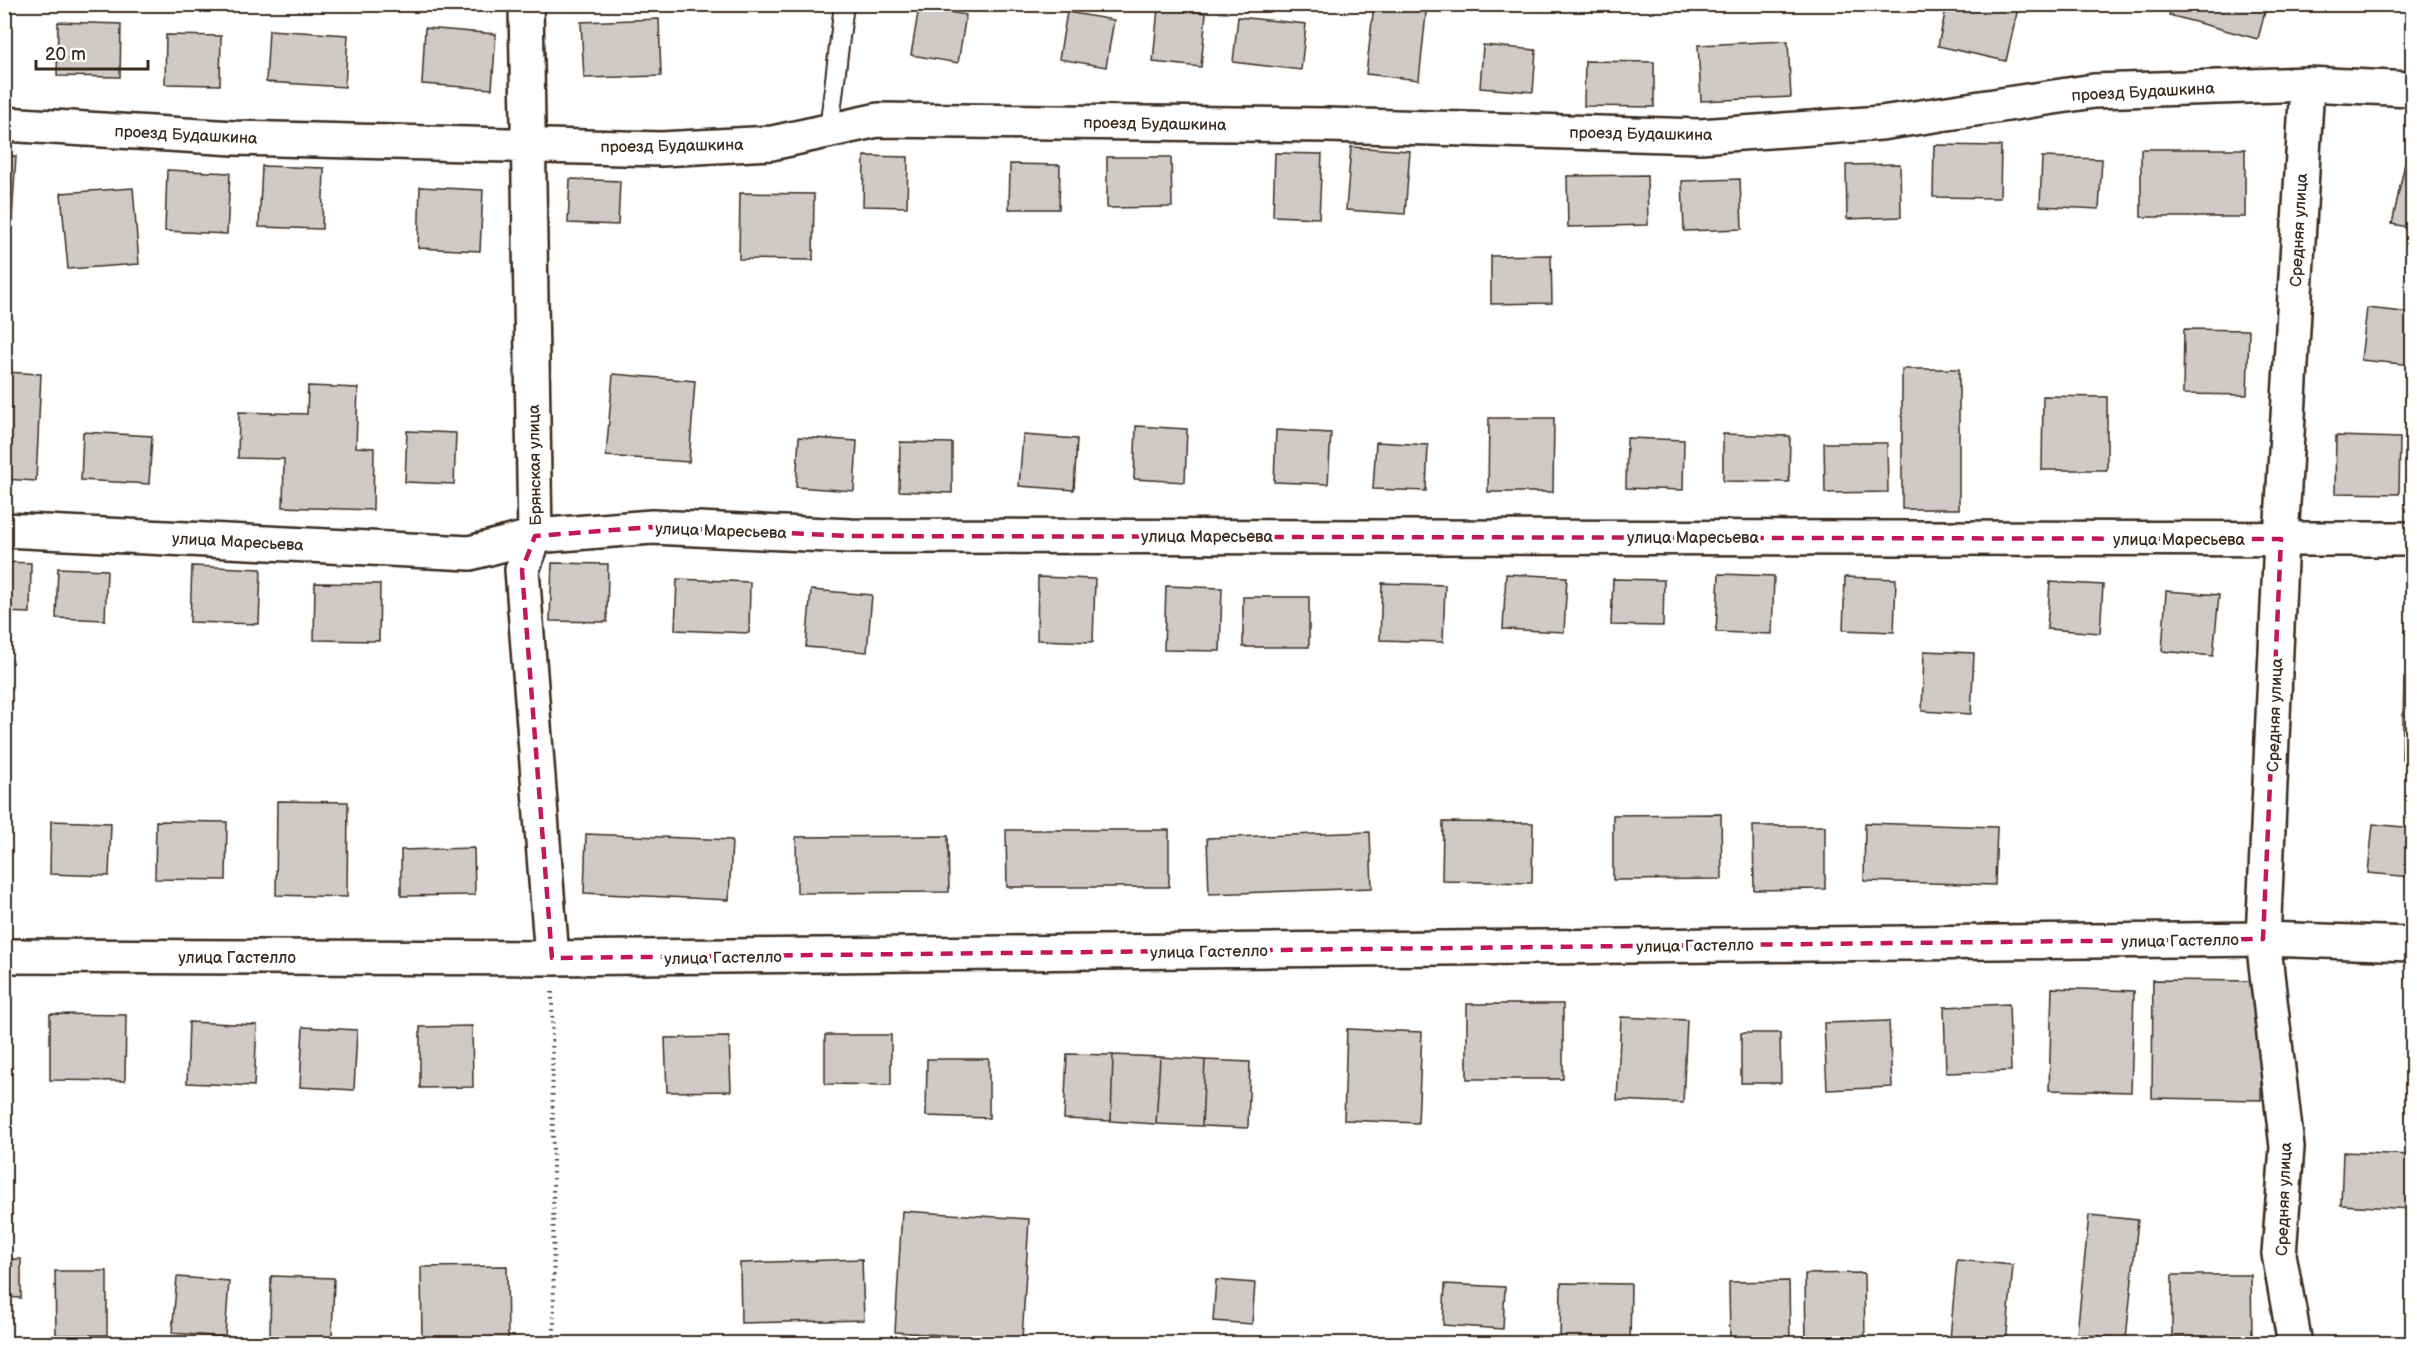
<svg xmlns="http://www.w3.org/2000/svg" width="2417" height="1348" viewBox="0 0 2417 1348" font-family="'Balsamiq Sans',sans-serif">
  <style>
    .building { fill: #cfcac7; stroke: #3b2a1e; stroke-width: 1.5 }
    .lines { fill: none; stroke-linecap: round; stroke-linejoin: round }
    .lane-casing { stroke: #3b2a1e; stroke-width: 22 }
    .street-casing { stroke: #3b2a1e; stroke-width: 38 }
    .path { stroke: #3b2a1e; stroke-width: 4; stroke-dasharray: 1.5 4.5; stroke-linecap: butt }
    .lane { stroke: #fff; stroke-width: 18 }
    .street { stroke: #fff; stroke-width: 33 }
    .marked { fill: none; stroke: #c2185b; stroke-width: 4.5; stroke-dasharray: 12 8; stroke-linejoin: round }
    .labels { text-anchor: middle; stroke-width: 6; stroke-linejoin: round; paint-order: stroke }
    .street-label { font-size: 16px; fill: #3b2a1e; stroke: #fff }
  </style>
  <rect width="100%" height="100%" fill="#fff"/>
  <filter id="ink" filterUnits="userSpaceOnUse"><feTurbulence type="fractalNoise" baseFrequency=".0167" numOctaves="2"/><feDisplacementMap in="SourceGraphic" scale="12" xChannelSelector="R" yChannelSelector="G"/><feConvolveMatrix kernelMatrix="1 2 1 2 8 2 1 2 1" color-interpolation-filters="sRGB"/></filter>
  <g filter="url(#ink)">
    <path class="building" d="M1374,4H1427L1419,80L1366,74Z
      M1947,4H2019L2006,61L1938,46Z
      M2172,4H2267L2258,39L2169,15Z
      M919,7L966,15L958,63L911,55Z
      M1158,8L1206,13L1201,67L1153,62Z
      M1067,12L1114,20L1106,67L1059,59Z
      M1238,17L1306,24L1301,70L1233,62Z
      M659,19L661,76L584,78L581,22Z
      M58,22L121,24L120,77L57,76Z
      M425,28L496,34L492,89L422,84Z
      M269,30L348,35L345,87L266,82Z
      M166,35L221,36L220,85L165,84Z
      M1788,41L1791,97L1701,101L1698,45Z
      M1483,45L1536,50L1533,92L1480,88Z
      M1585,61L1654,62V107L1584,106Z
      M1934,145L2001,146L2000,198L1933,197Z
      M1351,147L1410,151L1405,214L1346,210Z
      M2141,149H2245V217H2141Z
      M2408,149L2412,150V228L2392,224Z
      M1275,153L1322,154L1319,218L1273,216Z
      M4,156H16L11,234L4,233Z
      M864,156L908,157L907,207L863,206Z
      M1107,157H1171L1172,207L1107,208Z
      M2042,157L2102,159L2099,209L2040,206Z
      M1010,164L1060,165L1059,209H1009Z
      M1900,164L1901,217L1847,219L1846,165Z
      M262,166L324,168L322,229L259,227Z
      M167,170L230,173L227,234L165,231Z
      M1647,175L1648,225L1568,227L1567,176Z
      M570,179L620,181L618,225L568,223Z
      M1740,179L1742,229L1684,231L1682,181Z
      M420,187L483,190L480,251L418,248Z
      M133,188L139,264L68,269L61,193Z
      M740,193L814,194L813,260L739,259Z
      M1551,255L1552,303L1491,304V256Z
      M2367,308L2412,313V365L2361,360Z
      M2184,329L2249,330L2247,395L2183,394Z
      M1902,369H1959V509H1902Z
      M4,372L41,374L36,481L4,479Z
      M613,374L695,381L689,462L606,456Z
      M308,386L358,388L356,447L374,448L373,510L283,507L284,459L238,458L239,412L307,414Z
      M2043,396L2107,397V470H2042Z
      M1489,418H1554L1553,492H1488Z
      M1136,426L1187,429L1185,482L1134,479Z
      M1276,430L1331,433L1328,484L1274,482Z
      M407,431L456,433L454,484L405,482Z
      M83,432L152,436L149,484L81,480Z
      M1723,434L1790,436L1789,482L1723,481Z
      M1023,435L1077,439L1074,490L1019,486Z
      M2336,436L2400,438L2399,494L2335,493Z
      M799,437L857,441L854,491L796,487Z
      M1627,438L1684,440L1683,490L1626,488Z
      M900,442L952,443V493L899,491Z
      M1376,442L1428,445L1426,491L1373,489Z
      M1824,443H1887L1888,492L1825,493Z
      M4,562L31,563L30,613L4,612Z
      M552,563L608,564L607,622L550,621Z
      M192,566L261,569L259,624L190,622Z
      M58,568L107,570L105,620L56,618Z
      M1506,574L1567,577L1564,632L1503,629Z
      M1719,574L1774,576L1772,634L1716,632Z
      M1038,577L1095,579L1093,642L1037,640Z
      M1845,577L1896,579L1894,632L1843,630Z
      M677,579L750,582L749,633L675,630Z
      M1613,579L1664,580L1663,626L1611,625Z
      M2050,582L2103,585L2100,633L2047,629Z
      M315,583L380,584L379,641L314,640Z
      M1382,583L1445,585L1443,642L1380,640Z
      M1166,586L1222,588L1220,651L1164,650Z
      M811,590L872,595L867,652L806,647Z
      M2166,591L2219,595L2213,656L2162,651Z
      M1243,597H1309V647H1243Z
      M1924,651L1974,653L1971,714L1922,711Z
      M2404,678H2412V759H2402Z
      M277,801L348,802L347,897L276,895Z
      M1721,814L1722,879L1613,880V815Z
      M51,821L111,823L109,876L50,874Z
      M156,821L227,822L226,880L155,879Z
      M1443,822L1533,823L1532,883L1442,881Z
      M1865,823L1997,827L1995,885L1864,881Z
      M2373,824L2412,828V877L2368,873Z
      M1753,826H1825V889L1754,890Z
      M1006,830H1169V887H1007Z
      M1370,832L1372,888L1209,894L1207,838Z
      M586,834L732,840L729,900L584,893Z
      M948,836L949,892L797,893L796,837Z
      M474,848L475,895L401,896V850Z
      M2153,980L2262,981L2261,1100L2152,1098Z
      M2052,988L2134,991L2131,1092L2049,1090Z
      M1467,1004H1563V1079H1467Z
      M2009,1004L2011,1071L1946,1073L1944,1007Z
      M50,1014L126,1015L125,1081L50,1080Z
      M1621,1017L1687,1020L1683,1103L1617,1100Z
      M1889,1021L1892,1087L1827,1090L1824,1023Z
      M189,1022L257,1025L254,1086L187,1083Z
      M472,1026L473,1087L420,1088V1027Z
      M303,1027L357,1030L354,1090L300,1087Z
      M1347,1029L1422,1032L1418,1123L1344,1120Z
      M1741,1033H1780L1781,1083H1741Z
      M825,1035H891V1085L825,1084Z
      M729,1037L731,1091L667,1092L665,1038Z
      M1067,1054L1113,1055L1111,1121L1064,1119Z
      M1113,1055L1160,1057L1156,1124L1111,1121Z
      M1160,1057L1205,1060L1202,1126L1156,1124Z
      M927,1059H989V1118L926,1116Z
      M1205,1060L1250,1062L1248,1128L1202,1126Z
      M2343,1152L2412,1155V1209L2341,1205Z
      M902,1211L1029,1219L1022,1340L895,1332Z
      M2089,1215L2138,1220L2126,1339L2077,1334Z
      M4,1259H21V1298L4,1297Z
      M862,1259L864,1320L741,1323L740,1263Z
      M1957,1260L2013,1265L2006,1344L1950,1339Z
      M507,1266L508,1342H422L421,1267Z
      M55,1271H107V1335H56Z
      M1864,1273L1865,1344H1806L1805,1274Z
      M2172,1275H2251L2252,1337L2172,1338Z
      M271,1276L334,1278L332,1338L270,1336Z
      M177,1277L229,1281L225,1337L172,1333Z
      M1216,1280L1255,1283L1252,1324L1213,1321Z
      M1789,1281L1790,1344H1730L1729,1282Z
      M1561,1283L1631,1284L1630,1344L1560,1343Z
      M1445,1284L1505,1287L1503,1329L1443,1325Z"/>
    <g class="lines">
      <defs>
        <path id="lane" d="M829,130L844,4"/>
        <path id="street" d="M526,4L535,536L522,570L552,958
          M4,124L234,138L661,149L772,143L878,120L1327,125L1700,136L1881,123L2094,91L2307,84L2412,89
          M4,530L470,553L535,536L652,527L851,536L2412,539
          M4,956L552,958L2263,939L2412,944
          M2295,1344L2279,1254L2287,1147L2263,939L2281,539L2307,84"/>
      </defs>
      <use href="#lane" class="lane-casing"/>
      <use href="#street" class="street-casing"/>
      <path class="path" d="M552,992L554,1344"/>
      <use href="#lane" class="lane"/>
      <use href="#street" class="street"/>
    </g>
  </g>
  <path class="marked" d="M652,527L851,536L2281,539L2263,939L552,958L522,570L535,536Z"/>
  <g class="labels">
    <g class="street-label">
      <text transform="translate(2143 91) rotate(-3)" y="6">проезд Будашкина</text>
      <text transform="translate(1155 123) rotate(1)" y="6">проезд Будашкина</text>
      <text transform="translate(1641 133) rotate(1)" y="6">проезд Будашкина</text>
      <text transform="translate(186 134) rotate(3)" y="6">проезд Будашкина</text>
      <text transform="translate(672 145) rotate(-1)" y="6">проезд Будашкина</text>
      <text transform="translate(2298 230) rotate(-87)" y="6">Средняя улица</text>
      <text transform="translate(534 465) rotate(-91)" y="6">Брянская улица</text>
      <text transform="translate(721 530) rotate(2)" y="6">улица Маресьева</text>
      <text x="1207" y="542">улица Маресьева</text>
      <text x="1693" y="543">улица Маресьева</text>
      <text x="2179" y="545">улица Маресьева</text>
      <text transform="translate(238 541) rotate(3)" y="6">улица Маресьева</text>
      <text transform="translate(2274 715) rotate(-88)" y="6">Средняя улица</text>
      <text transform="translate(2180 940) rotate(-1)" y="6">улица Гастелло</text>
      <text transform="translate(1695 945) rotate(-1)" y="6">улица Гастелло</text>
      <text transform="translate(1209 951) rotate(-1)" y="6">улица Гастелло</text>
      <text x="237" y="963">улица Гастелло</text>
      <text transform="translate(723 957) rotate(-1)" y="6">улица Гастелло</text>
      <text transform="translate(2283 1199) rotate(-88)" y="6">Средняя улица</text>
    </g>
  </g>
  <rect width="2417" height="1348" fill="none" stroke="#fff" stroke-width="24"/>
  <rect x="12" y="12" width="2393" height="1324" fill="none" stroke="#3b2a1e" stroke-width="2" filter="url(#ink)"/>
  <path d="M36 60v9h112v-9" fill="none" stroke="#3b2a1e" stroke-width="3"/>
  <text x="45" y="60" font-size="18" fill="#3b2a1e" stroke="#ffffff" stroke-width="4.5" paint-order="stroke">20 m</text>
</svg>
